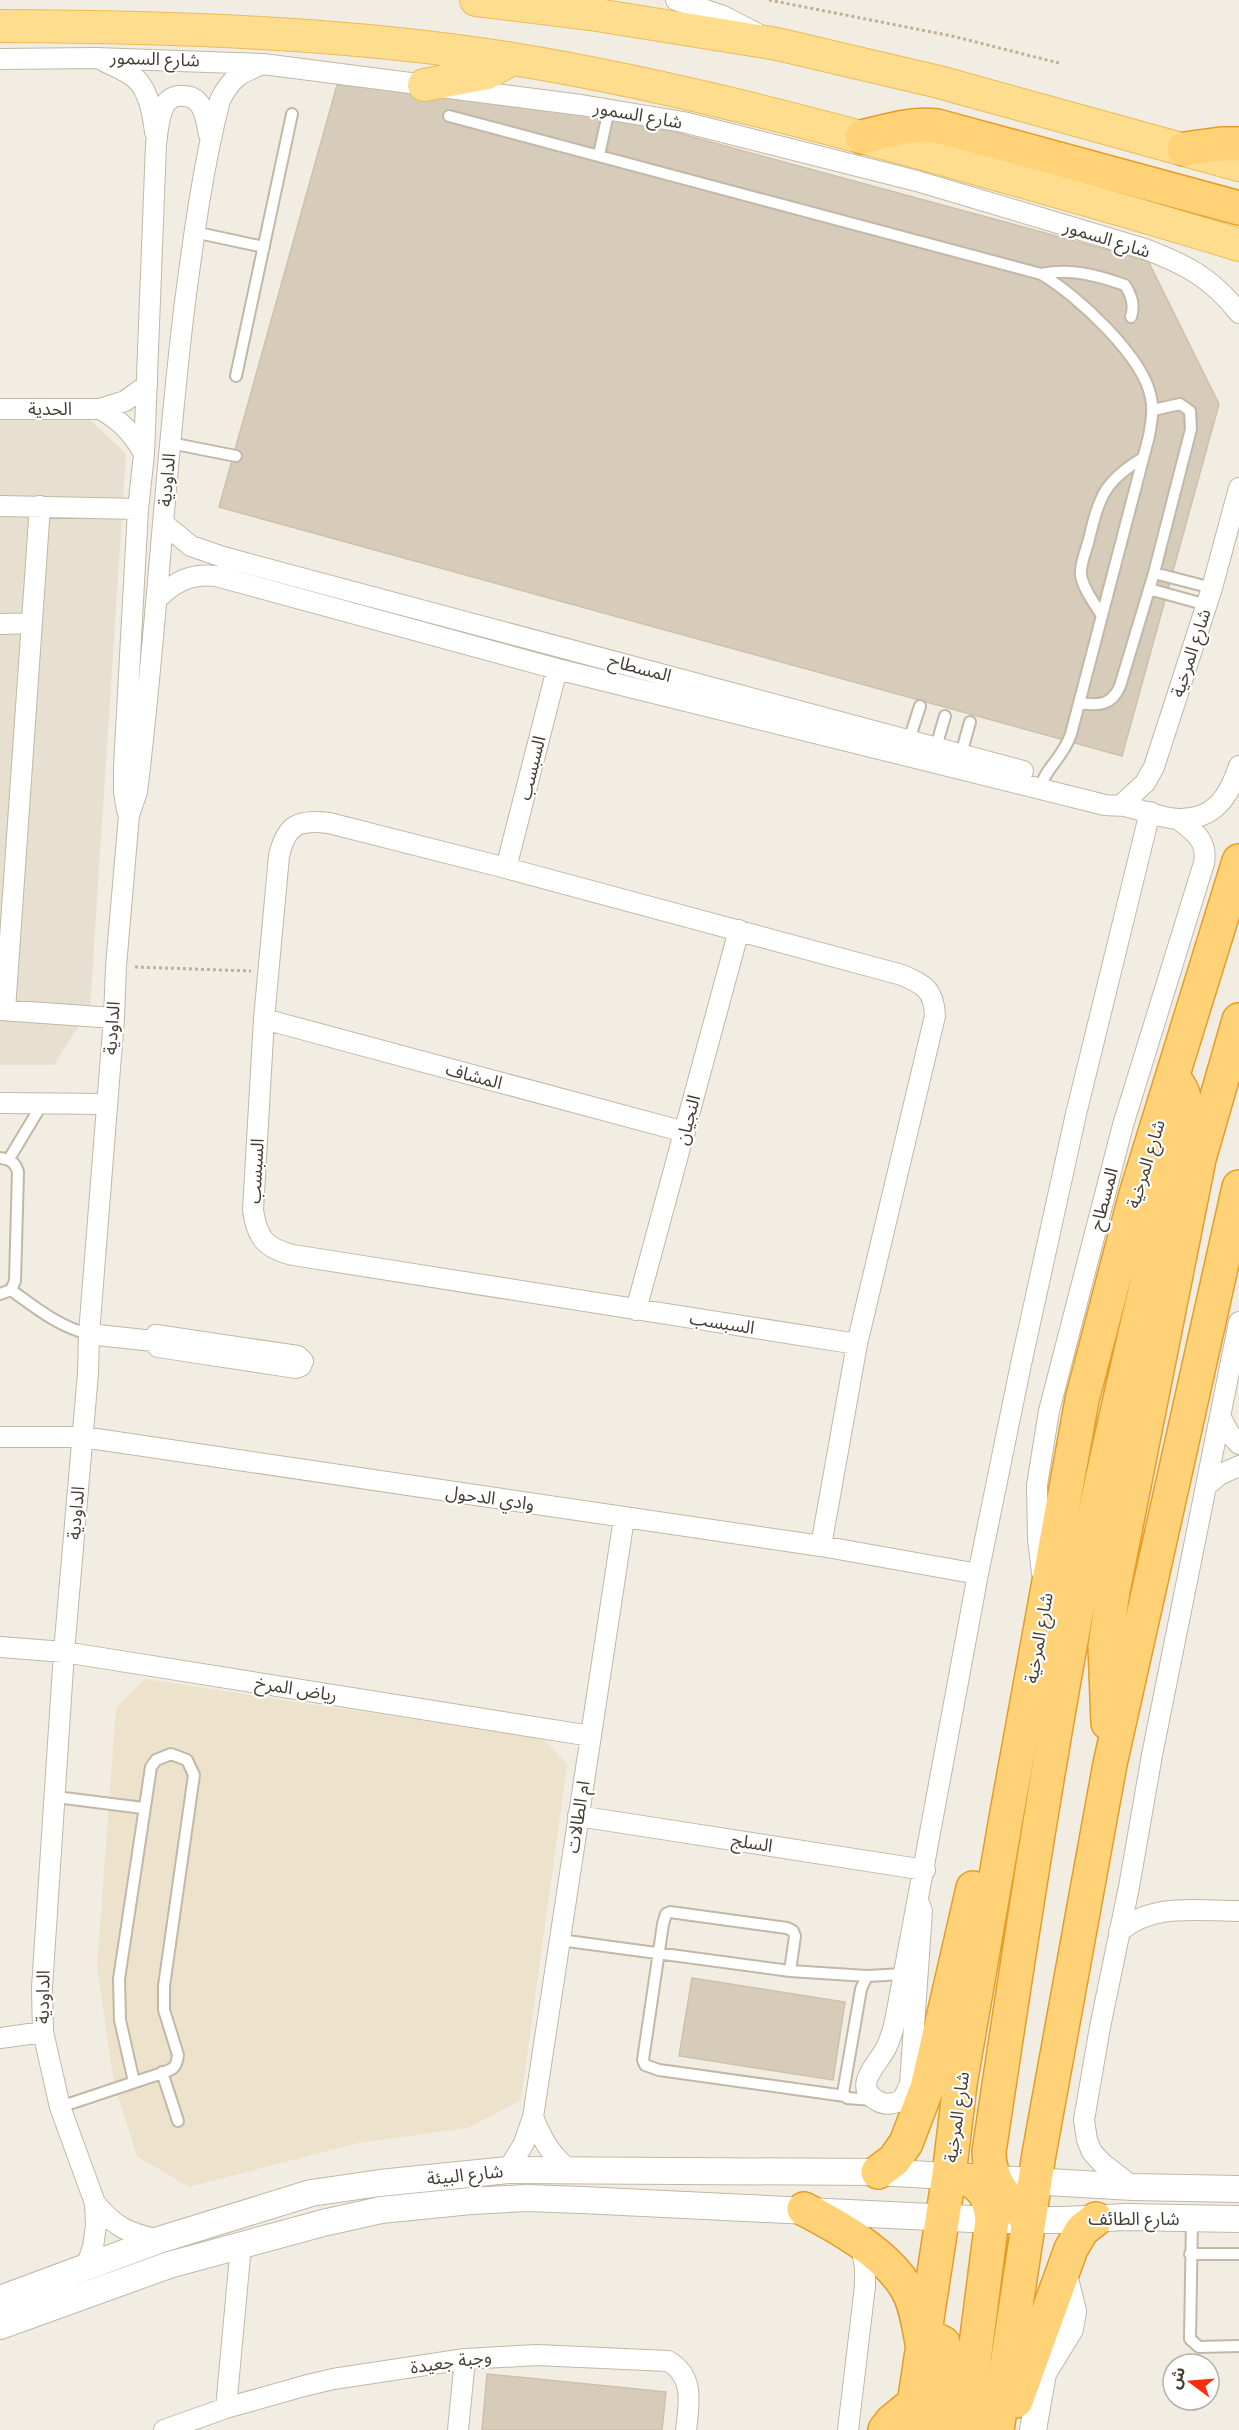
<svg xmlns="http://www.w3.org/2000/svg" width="1239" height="2430" viewBox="0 0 1239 2430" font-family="'Varela Round','Noto Sans Arabic',sans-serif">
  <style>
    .residential { fill: #e7dfd0 }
    .education { fill: #ede2cb }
    .building { fill: #d7cbba; stroke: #cfc0aa; stroke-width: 1.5 }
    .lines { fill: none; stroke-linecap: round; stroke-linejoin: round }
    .service-casing { stroke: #c1b8a7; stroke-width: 14 }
    .minor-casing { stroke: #c1b8a7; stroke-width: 22 }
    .tertiary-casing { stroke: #c1b8a7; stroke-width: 28 }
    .primary-casing { stroke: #eabc58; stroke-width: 34 }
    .trunk-casing { stroke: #e69d28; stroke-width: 36 }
    .path { stroke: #c1b095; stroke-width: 3; stroke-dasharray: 3 3; stroke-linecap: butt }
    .service { stroke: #fff; stroke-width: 10 }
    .minor { stroke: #fff; stroke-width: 20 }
    .tertiary { stroke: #fff; stroke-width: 26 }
    .primary { stroke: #ffdd8e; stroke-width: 32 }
    .trunk { stroke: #ffd277; stroke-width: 33 }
    .labels { text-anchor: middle; stroke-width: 4.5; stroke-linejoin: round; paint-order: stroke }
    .street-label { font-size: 18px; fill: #443d32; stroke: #fff }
  </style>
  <rect width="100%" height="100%" fill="#f2ede2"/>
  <path class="residential" d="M88,418L126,454L90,1008L54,1065H0V419Z"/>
  <path class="education" d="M145,1679L543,1739L567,1764L521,2100L468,2128L358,2143L189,2187L137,2156L114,2084L97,1966L116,1708Z"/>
  <path class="building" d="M337,85L549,98L1148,261L1219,404L1122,756L219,507Z
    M692,1978L845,2002L833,2080L679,2056Z
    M487,2374L666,2392L662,2430H482Z"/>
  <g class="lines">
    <defs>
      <path id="service" d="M449,116L1041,274C1077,295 1144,357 1151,398C1154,411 1151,423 1149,436L1071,734C1063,758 1046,767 1040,788
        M599,155L609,109
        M194,232L264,247
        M1041,274C1071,268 1096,275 1125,285C1131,295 1135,304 1131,317
        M236,376L292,114
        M170,443L236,456
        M1154,573L1212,588
        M1149,589L1207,605
        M1102,616C1095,604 1083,589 1081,575C1080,565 1085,553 1088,543C1099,499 1102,482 1143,458
        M1080,703C1099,706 1112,705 1120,686L1154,573L1191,429L1190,411L1180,404L1153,410
        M909,740L920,706
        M936,747L945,716
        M961,754L970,722
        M0,1158C10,1159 15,1162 18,1172L15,1281L11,1290L0,1294
        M9,1159L42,1104
        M11,1290C36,1308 59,1327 89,1334
        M56,1797L143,1808
        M560,1940L790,1971L867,1976
        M790,1971L795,1936L793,1931L787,1928L670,1912L666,1914L663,1924L643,2060L645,2065L659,2070L845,2096
        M162,2072L178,2121
        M873,2100L847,2098L843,2093L861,1989L867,1976L903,1974
        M60,2107C87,2098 114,2089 141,2080C151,2076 164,2074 173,2068C177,2065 177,2060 178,2055L164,2010V1986L194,1775L187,1760L171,1754L156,1760L151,1767L119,1979L120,2020L134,2082
        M1192,2219L1190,2339L1199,2347L1239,2346
        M1190,2254H1239"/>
      <path id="minor" d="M676,0L723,16L756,33
        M0,59L96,58L263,64L581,105L683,122L917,181L1145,249C1185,264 1212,278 1239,313
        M102,60C112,66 126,70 136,79C149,91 153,115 155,132
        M0,409H100L125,401L147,385
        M100,409C120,420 133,433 144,454
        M0,506L138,509
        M164,524L191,546L223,557L1023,771
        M157,599C174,582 191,573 216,576L557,669L1105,805C1111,806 1118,805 1123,806C1141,809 1160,818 1178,819C1214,820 1229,797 1239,766
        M0,624L32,623
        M1121,805L1145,783L1154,767L1212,588L1239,488
        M127,810L124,792V767L138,509L144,454L156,144C158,131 158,114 166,103C170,98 177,95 183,96C204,96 206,119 209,135
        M506,868L557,669
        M0,1010L114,1018
        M5,1010L40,506
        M264,1019L685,1132
        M0,1103L107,1104
        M636,1310L739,930
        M89,1334L153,1341
        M156,1335L298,1356L303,1361L301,1366L296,1368L158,1347L153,1341Z
        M1221,1418L1229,1433L1239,1444
        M0,1437H83L821,1546L978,1574
        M1206,1486L1219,1475L1239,1466
        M821,1546L857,1344L935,1016C934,990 925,985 902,975L506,868L329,823C298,819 286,825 279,856L264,1019L253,1210C257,1238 265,1248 293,1255L857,1344
        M1042,1573L1038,1539L1037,1485L1049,1411L1123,1125L1204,863C1208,841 1194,831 1178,819
        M0,1647L64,1652L591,1736
        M578,1816L925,1870
        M919,1903L922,1911L910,2084L903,2099C895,2104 885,2106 876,2100C852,2085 879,2063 886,2048C891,2038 894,2027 896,2016L978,1574L1021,1364L1076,1114L1150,812
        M1119,1932C1152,1902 1198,1911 1239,1911
        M0,2038L43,2032
        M533,2117C542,2139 551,2156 570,2170
        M508,2170L524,2143L533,2117L624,1518
        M1133,2187L1102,2163L1092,2152L1087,2140L1084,2120L1100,2027L1129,1887L1152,1755L1239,1322
        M95,2203C116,2228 128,2233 159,2240
        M86,2267L93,2247L96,2225L95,2203L60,2107L43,2032L42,1988L64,1652L88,1373L89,1334L114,1018L116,966L129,815L137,792C157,629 165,464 185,302C194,234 203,166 220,100C232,77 240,73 263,64
        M226,2408L241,2245
        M164,2430L226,2408L304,2386L333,2379L465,2359L537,2355L668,2361C695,2376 689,2404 686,2430
        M458,2430L465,2359
        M848,2430L865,2286V2267L860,2241"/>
      <path id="tertiary" d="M0,2299L159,2240L311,2193L380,2183L508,2170L878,2172L1133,2187L1239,2189
        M0,2326L169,2265L323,2223L381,2210L471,2201L526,2198L582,2200L992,2220H1063L1126,2217L1239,2219
        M1033,2430L1043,2373L1070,2329L1073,2311L1063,2271"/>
      <path id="primary" d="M476,0L591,14L777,44L939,82L1239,165
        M0,26C171,27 343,32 513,59C660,83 803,121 946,160C1044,188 1142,215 1239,245
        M424,85L487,73L512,59"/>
      <path id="trunk" d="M862,137C887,131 910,123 937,126L1239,208
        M1184,149L1221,144H1239
        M1108,1723L1105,1646L1113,1591L1199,1159L1239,1020
        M878,2172L894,2160L906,2143L927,2088L973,1888
        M804,2209C839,2227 887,2254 907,2289C917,2306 919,2329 923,2348L935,2339L943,2343L945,2351L936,2430
        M1029,2219C1007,2202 989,2181 989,2152C1020,1944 1052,1735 1092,1528C1120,1389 1156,1252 1185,1114C1186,1098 1183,1089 1172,1077
        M1016,2401L1071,2249L1082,2230L1096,2219
        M885,2430L891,2422L914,2403
        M910,2430L949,2175L960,2084L1006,1818L1082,1400L1136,1194L1239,861
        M965,2430L992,2220C990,2202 987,2190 971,2181
        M997,2430L1039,2154L1110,1764L1239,1187"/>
    </defs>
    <use href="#service" class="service-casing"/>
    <use href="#minor" class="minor-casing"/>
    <use href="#tertiary" class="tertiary-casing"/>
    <use href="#primary" class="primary-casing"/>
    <use href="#trunk" class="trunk-casing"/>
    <path class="path" d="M769,0L952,36L1059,63
      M135,967L251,971"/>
    <use href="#service" class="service"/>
    <use href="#minor" class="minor"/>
    <use href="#tertiary" class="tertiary"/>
    <use href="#primary" class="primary"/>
    <use href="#trunk" class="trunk"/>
  </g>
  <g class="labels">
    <g class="street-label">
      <text transform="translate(155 59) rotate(2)" y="6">شارع السمور</text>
      <text transform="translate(638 115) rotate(10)" y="6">شارع السمور</text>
      <text transform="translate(1107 239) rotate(17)" y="6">شارع السمور</text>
      <text x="50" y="415">الحدية</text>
      <text transform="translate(167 480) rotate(-85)" y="6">الداودية</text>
      <text transform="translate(1191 653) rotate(-72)" y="6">شارع المرخية</text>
      <text transform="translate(640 668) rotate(15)" y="6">المسطاح</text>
      <text transform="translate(532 768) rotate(-76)" y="6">السبسب</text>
      <text transform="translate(112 1028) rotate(-86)" y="6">الداودية</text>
      <text transform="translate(474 1076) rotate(15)" y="6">المشاف</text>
      <text transform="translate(688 1120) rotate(-75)" y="6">النجيان</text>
      <text transform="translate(1146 1164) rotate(-73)" y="6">شارع المرخية</text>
      <text transform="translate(256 1171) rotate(-87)" y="6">السبسب</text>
      <text transform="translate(1104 1199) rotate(-75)" y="6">المسطاح</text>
      <text transform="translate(722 1323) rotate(9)" y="6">السبسب</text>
      <text transform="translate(490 1498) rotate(8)" y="6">وادي الدحول</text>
      <text transform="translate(76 1513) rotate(-85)" y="6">الداودية</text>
      <text transform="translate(1039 1638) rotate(-80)" y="6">شارع المرخية</text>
      <text transform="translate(296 1689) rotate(9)" y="6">رياض المرخ</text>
      <text transform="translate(578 1817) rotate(-81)" y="6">ام الطالات</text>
      <text transform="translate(752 1843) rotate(9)" y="6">السلج</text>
      <text transform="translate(43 1997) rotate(-89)" y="6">الداودية</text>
      <text transform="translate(957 2117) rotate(-82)" y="6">شارع المرخية</text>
      <text transform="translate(465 2175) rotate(-6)" y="6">شارع البيئة</text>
      <text x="1134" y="2225">شارع الطائف</text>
      <text transform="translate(451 2362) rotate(-8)" y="6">وجبة جعيدة</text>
    </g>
  </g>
  <g transform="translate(1191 2382) rotate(286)"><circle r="28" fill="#ffffff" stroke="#b4b1ad" stroke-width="1.5"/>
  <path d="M0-4.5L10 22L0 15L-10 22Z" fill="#ff2d0c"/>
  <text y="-9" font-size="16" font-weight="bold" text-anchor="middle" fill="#443d32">ش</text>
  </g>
</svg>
